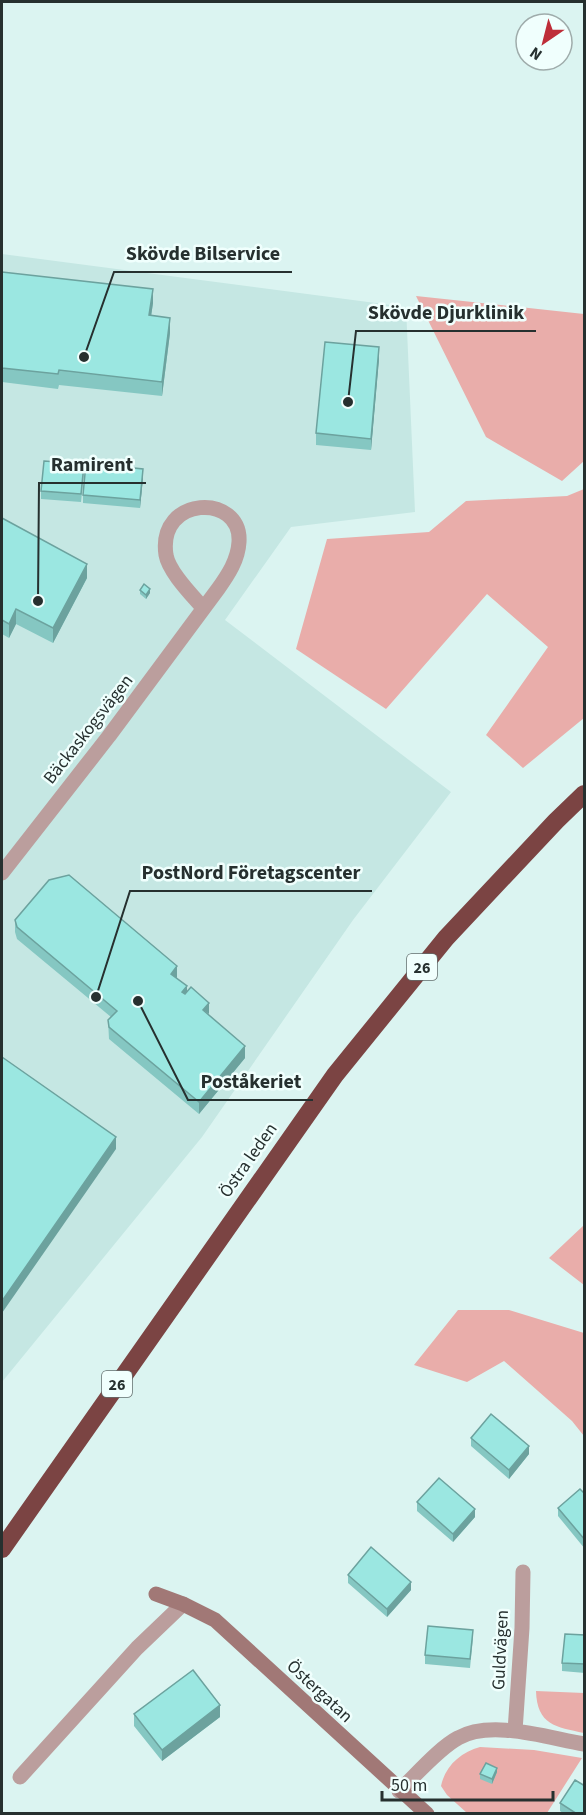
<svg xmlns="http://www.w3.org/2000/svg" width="586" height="1815" viewBox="0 0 586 1815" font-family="'Source Sans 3',sans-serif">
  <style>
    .built { fill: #c5e7e3 }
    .green { fill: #e9adaa }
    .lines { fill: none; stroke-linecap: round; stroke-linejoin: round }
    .street { stroke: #bb9e9d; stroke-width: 15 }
    .secondary { stroke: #a17876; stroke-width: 15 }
    .highway { stroke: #7b4443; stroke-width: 18 }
    .wall { fill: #85c7c2 }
    .shaded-wall { fill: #6ca29e }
    .building { fill: #9be7e1; stroke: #6ca29e; stroke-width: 1.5 }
    .labels { text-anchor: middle; stroke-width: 5; stroke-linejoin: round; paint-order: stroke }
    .shield { fill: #f0fffd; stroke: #636e6d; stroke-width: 1.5 }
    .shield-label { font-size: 16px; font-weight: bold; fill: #26302f }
    .street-label { font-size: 18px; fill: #26302f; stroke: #f0fffd }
    .leader { fill: none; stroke: #26302f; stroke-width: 2 }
    .callout-dot { fill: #26302f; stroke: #f0fffd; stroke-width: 2 }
    .callout-label { font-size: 20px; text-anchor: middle; font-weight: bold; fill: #26302f; stroke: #f0fffd; stroke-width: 5; stroke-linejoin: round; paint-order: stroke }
  </style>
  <rect width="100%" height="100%" fill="#dbf4f1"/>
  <path class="built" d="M2,254L406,307L415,512L291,527L225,620L451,792L353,920L202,1137L2,1382Z"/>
  <path class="green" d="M416,296L584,314V461L562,481L486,437Z
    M584,489V718L523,768L486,735L548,647L487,594L386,709L296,649L327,539L429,532L466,501L567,496Z
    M584,1225V1285L549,1258Z
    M458,1310H509L584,1333V1436L572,1421L504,1361L467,1382L414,1365Z
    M536,1691L584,1693V1733C556,1727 537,1725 536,1691Z
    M480,1747L534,1750L582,1758L547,1813H467L447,1795L441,1786C445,1766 461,1752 480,1747Z"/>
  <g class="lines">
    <path class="street" d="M2,873L109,736L218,589C228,575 238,560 239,542C242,493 157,495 166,555C169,572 192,595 203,608
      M515,1731L522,1628L523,1572
      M20,1777L137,1648L183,1604
      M399,1791C415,1776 439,1748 458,1738C491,1719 548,1738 584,1744"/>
    <path class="secondary" d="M156,1594L183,1604L215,1620L427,1814"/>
    <path class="highway" d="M2,1549L335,1075L446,938L556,821L584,794"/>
  </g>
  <path class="wall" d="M2,272L153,303L151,316L170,333L162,396L59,385L58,389L2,382Z
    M379,359L371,450L316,445V433Z
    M84,473L81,502L41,499V491Z
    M143,478L140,508L83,503V495Z
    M2,518L87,578L53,643L16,624L9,638L2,634Z
    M140,590L150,593L146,599L140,594Z
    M15,920L177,977V978L187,992L209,1015L245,1058L199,1114L109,1039L108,1020L111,1017L17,939L15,932Z
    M471,1438L529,1454L509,1479L471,1446Z
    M585,1494V1549L558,1516V1508Z
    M417,1502L475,1517L453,1542L417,1511Z
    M348,1575L411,1590L387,1617L348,1583Z
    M585,1635V1673L562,1671V1663Z
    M473,1638L470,1668L425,1664V1655Z
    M134,1714L220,1717L162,1761L134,1726Z
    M497,1772L492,1784L480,1779V1774Z
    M560,1803L585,1814H564L560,1811Z"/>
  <path class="shaded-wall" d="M153,289V303L149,330V315Z
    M170,318V333L162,396V382Z
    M379,347V359L371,450V439Z
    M143,469V478L140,508V500Z
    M87,564V578L53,643V628Z
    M150,589V593L146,599V595Z
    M16,609V624L9,638V624Z
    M177,966V977L171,986V974Z
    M187,986V998L182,992Z
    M209,1003V1014L203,1010Z
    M245,1046V1058L199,1114V1102Z
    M116,1137V1149L2,1313V1301Z
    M529,1446V1454L509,1479V1470Z
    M475,1509V1517L453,1542V1534Z
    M411,1582V1590L387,1617V1609Z
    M220,1705V1717L162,1761V1750Z
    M497,1768V1772L492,1784V1779Z"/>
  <path class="building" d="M2,272L153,289L149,315L170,318L162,382L59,370L58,374L2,368Z
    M325,342L379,347L371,439L316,433Z
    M44,461L84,464L81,494L41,491Z
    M86,463L143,469L140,500L83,495Z
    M2,518L87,564L53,628L16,609L9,624L2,620Z
    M144,584L150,589L146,595L140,590Z
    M69,875L177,966L171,974L187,986L182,992L185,994L191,987L209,1003L203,1010L245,1046L199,1102L109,1027L108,1020L117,1011L17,927L15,920L49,880Z
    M2,1057L116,1137L2,1301Z
    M491,1414L529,1446L509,1470L471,1438Z
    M439,1478L475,1509L453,1534L417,1502Z
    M580,1489L585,1494V1540L558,1508Z
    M371,1547L411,1582L387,1609L348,1575Z
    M428,1626L473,1630L470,1659L425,1655Z
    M565,1634L585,1635V1664L562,1663Z
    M193,1670L220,1705L162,1750L134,1714Z
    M486,1763L497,1768L492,1779L480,1774Z
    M575,1780L585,1786V1814H577L560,1803Z"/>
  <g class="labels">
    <g class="shield">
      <rect x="407" y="954" width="30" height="26" rx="4.5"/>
      <rect x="102" y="1371" width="30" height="26" rx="4.5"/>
    </g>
    <g class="shield-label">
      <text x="422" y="973">26</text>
      <text x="117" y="1390">26</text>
    </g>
    <g class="street-label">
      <text transform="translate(88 729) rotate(-52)" y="6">Bäckaskogsvägen</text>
      <text transform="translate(248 1160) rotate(-55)" y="6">Östra leden</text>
      <text transform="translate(500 1650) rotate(-87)" y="6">Guldvägen</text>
      <text transform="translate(320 1691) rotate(43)" y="6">Östergatan</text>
    </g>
  </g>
  <path class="leader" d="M84 357L114 272H292M348 402L356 331H536M38 601L39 483H146M96 997L130 891H372M138 1001L188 1100H313"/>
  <g class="callout-dot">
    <circle cx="84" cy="357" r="6"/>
    <circle cx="348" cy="402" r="6"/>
    <circle cx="38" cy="601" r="6"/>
    <circle cx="96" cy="997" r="6"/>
    <circle cx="138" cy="1001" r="6"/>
  </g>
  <g class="callout-label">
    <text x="203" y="260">Skövde Bilservice</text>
    <text x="446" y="319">Skövde Djurklinik</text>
    <text x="92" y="471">Ramirent</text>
    <text x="251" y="879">PostNord Företagscenter</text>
    <text x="251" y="1088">Poståkeriet</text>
  </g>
  <rect width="586" height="1815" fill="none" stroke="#26302f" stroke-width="6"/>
  <g transform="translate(544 42) rotate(215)"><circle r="28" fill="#f0fffd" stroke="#9facab" stroke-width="1.5"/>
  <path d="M0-4.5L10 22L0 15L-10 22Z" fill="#be2e39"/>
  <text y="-9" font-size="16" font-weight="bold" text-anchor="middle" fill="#26302f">N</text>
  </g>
  <path d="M382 1791v9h171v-9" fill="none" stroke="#26302f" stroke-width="3"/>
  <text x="391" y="1791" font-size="18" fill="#26302f" stroke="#f0fffd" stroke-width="4.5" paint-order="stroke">50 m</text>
</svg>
